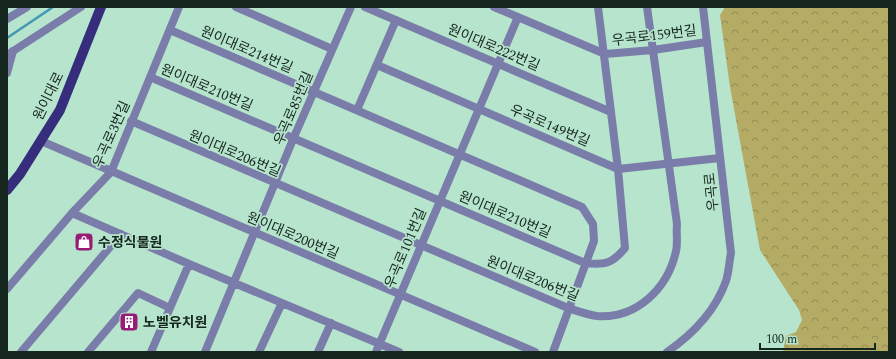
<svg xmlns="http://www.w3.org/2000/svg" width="896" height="359" viewBox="0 0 896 359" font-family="Spectral,'Noto Sans KR',serif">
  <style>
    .forest { fill: url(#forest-crowns) }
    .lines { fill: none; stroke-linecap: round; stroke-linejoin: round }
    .stream { stroke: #4198b5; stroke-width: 2.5 }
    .minor { stroke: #7a7ca9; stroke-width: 8 }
    .tertiary { stroke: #7a7ca9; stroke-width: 8 }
    .primary { stroke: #362d7c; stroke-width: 10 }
    .labels { text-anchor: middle; stroke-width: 3.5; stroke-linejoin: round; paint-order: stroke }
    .street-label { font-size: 14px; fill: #16271f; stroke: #b6e4cc }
    .poi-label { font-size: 14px; font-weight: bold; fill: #16271f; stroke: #b6e4cc; text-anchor: start }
  </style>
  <defs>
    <pattern id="forest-crowns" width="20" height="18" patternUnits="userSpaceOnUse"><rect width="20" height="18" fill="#b4ac65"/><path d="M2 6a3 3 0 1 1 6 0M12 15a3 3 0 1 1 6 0" fill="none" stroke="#918c53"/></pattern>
  </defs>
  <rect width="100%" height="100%" fill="#b6e4cc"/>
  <path class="forest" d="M725,7H889V352H783L786,336L796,332L802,320L799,310L760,250L730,87L720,15Z"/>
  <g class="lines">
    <path class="stream" d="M7,38L53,7"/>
    <path class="minor" d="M236,7L332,49
      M365,7L611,112
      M494,7L605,54L653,50L707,42
      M170,30L582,207L593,224L594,241L553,352
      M377,65L618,169L720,158
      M7,73L13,51
      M150,77L585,263C605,265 612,264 625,248L618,169L598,7
      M357,110L396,20
      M131,121L568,308C577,311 588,315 597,316C637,319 668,288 676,251C678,243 676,232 677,224L647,7
      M72,213L189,264L399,352
      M7,289L72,213L111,172L179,7
      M21,352L121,234
      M88,352L138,293L170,308
      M151,352L189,264
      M205,352L294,137L351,7
      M259,352L282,303
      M318,352L331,323
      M376,352L518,17"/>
    <path class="tertiary" d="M7,19L27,7
      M7,55L81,7
      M41,141L535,352
      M667,352C693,334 715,312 726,281C729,272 729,262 731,253L703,7"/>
    <path class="primary" d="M7,190L20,174L60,110L101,7"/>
  </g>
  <defs>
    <symbol id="shop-square" viewBox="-11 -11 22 22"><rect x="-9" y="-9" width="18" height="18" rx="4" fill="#981c75" stroke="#b6e4cc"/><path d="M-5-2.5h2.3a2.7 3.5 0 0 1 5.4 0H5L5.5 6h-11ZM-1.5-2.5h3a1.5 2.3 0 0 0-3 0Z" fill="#fff"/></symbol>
    <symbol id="building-square" viewBox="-11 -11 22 22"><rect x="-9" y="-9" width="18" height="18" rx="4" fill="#981c75" stroke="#b6e4cc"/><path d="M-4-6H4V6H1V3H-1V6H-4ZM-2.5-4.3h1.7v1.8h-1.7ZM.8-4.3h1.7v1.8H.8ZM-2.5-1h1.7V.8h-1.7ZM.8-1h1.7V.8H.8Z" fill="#fff"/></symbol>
  </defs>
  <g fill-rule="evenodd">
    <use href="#shop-square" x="73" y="231" width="22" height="22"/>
    <use href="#building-square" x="118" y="311" width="22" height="22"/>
  </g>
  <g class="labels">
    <g class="street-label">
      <text transform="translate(654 35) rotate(-7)" y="5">우곡로159번길</text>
      <text transform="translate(494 47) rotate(23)" y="5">원이대로222번길</text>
      <text transform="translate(247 49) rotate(23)" y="5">원이대로214번길</text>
      <text transform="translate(207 87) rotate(23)" y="5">원이대로210번길</text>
      <text transform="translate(48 96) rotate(-64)" y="5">원이대로</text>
      <text transform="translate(293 108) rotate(-67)" y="5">우곡로85번길</text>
      <text transform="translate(550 125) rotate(23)" y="5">우곡로149번길</text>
      <text transform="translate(111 134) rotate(-66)" y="5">우곡로3번길</text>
      <text transform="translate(235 153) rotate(23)" y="5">원이대로206번길</text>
      <text transform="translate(711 192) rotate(-96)" y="5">우곡로</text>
      <text transform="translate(505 214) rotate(23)" y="5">원이대로210번길</text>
      <text transform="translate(293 235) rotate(23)" y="5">원이대로200번길</text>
      <text transform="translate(405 248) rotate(-67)" y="5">우곡로101번길</text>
      <text transform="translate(533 278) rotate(22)" y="5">원이대로206번길</text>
    </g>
    <g class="poi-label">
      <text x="98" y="247">수정식물원</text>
      <text x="143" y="327">노벨유치원</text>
    </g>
  </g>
  <rect width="896" height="359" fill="none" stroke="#16271f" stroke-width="16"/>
  <path d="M760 343v6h115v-6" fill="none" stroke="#16271f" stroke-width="2"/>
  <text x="766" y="343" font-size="12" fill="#16271f" stroke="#b6e4cc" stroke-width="3" paint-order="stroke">100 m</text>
</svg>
